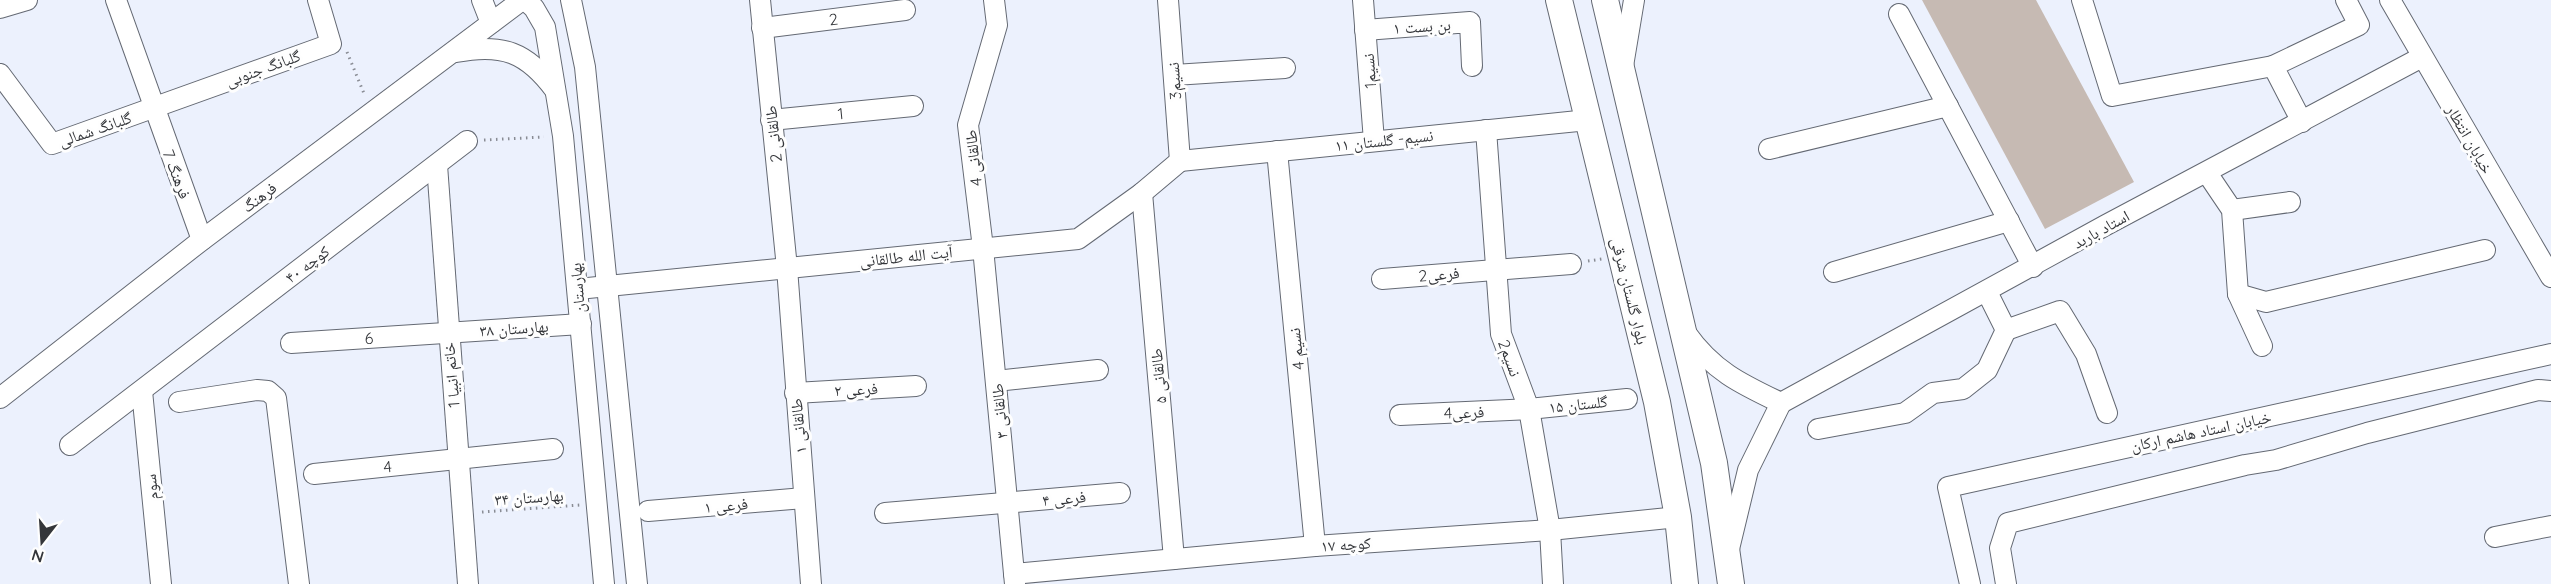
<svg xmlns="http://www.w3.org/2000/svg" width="2551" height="584" viewBox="0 0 2551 584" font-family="Quicksand,'Noto Naskh Arabic',sans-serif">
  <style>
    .building { fill: #c6bab3 }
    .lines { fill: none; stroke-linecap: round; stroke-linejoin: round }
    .minor-casing { stroke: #646973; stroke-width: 22 }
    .major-casing { stroke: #646973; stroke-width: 28 }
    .path { stroke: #898c94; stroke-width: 3; stroke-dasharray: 1.5 4.5; stroke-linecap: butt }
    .minor { stroke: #fff; stroke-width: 20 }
    .major { stroke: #fff; stroke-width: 26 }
    .labels { text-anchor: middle; stroke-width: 6; stroke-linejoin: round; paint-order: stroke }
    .street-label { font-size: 16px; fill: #34363a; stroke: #fefefe }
  </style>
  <rect width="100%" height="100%" fill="#ecf1fd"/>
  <path class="building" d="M1922,0H2036L2134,182L2045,229Z"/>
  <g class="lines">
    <defs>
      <g id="minor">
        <path d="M116,0L202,240"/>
        <path d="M482,0L491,23"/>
        <path d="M525,0L534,8L545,27L563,136L604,584"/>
        <path d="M571,0L585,67L637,584"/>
        <path d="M760,0L787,268L811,584"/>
        <path d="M994,0L997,25L968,125L983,248L1015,584"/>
        <path d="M1168,0L1180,161"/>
        <path d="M1363,0L1374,141"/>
        <path d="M2082,0L2112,96L2273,66L2302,122"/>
        <path d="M2390,0L2551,277"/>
        <path d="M0,8L27,0"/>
        <path d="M1899,14L2033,267"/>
        <path id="s1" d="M762,28L905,10"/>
        <path d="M1365,30L1470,22L1472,66"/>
        <path d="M456,52C502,43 527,52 555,90"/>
        <path d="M1623,66L1634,0"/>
        <path d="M2273,66L2359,25L2346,0"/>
        <path d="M0,74L52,144L331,44L318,0"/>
        <path d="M1174,75L1285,68"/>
        <path id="s2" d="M771,120L913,106"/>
        <path d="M1486,130L1501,334L1529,409L1550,530L1553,584"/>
        <path d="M1769,149L1948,106"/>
        <path d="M1277,151L1315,546"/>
        <path d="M1180,161L1588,120"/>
        <path d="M437,165L468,584"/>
        <path d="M2207,173L2232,210L2238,294L2262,346"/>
        <path d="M1142,193L1174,559"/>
        <path d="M2232,210L2290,202"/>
        <path d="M1834,272L2009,221"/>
        <path d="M1382,279L1571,264"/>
        <path d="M578,289L1078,239L1142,193L1180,161"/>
        <path d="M2238,294L2266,302L2485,250"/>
        <path d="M2006,330L2060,311L2086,354L2107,413"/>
        <path d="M1686,333C1713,371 1741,384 1781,403"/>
        <path id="s3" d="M291,343L581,324"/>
        <path d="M996,381L1098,370"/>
        <path d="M142,391L161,584"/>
        <path d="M795,393L916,386"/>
        <path d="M0,398L202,240L522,0"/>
        <path d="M179,402L257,390L268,391L276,398L299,584"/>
        <path d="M1781,403L2106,225L2422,57"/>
        <path d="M1400,415L1529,409L1627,399"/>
        <path d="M1818,429L1905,413L1933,393L1963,389L1987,370L2006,330L1987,292"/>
        <path d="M70,445L467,141"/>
        <path id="s4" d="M314,474L553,449"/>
        <path d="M648,511L804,498"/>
        <path d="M885,513L1120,493"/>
        <path d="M2495,537L2551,526"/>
        <path d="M1729,549L1748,470L1781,403"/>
        <path d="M1014,574L1315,546L1550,530L1678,517"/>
        <path d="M1970,584L1948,487L2551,354"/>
        <path d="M2006,584L2000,548L2008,523L2245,465L2276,460L2367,433L2538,390L2551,391"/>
      </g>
      <path id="major" d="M1559,0L1657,402L1678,517L1685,584
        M1605,0L1714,463L1731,584"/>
    </defs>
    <use href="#minor" class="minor-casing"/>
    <use href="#major" class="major-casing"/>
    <path class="path" d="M347,52L365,96
      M484,140L544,137
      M1588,261L1602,259
      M482,512L580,505"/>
    <use href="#minor" class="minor"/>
    <use href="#major" class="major"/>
  </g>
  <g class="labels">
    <g class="street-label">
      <text dy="6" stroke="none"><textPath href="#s1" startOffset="72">2</textPath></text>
      <text transform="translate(1422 26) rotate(-4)" y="6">بن بست ۱</text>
      <text transform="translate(263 68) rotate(-20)" y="6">گلبانگ جنوبی</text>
      <text transform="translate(1369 71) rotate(-94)" y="6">نسیم1</text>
      <text transform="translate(1174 81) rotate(-94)" y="6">نسیم3</text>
      <text dy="6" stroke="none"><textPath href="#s2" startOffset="70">1</textPath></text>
      <text transform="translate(95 129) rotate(-19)" y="6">گلبانگ شمالی</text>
      <text transform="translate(773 134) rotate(-96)" y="6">طالقانی 2</text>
      <text transform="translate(2470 139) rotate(60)" y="6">خیابان انتظار</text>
      <text transform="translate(1384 140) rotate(-6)" y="6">نسیم- گلستان ۱۱</text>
      <text transform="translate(973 158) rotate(-96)" y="6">طالقانی 4</text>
      <text transform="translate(177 174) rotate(69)" y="6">فرهنگ 7</text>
      <text transform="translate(259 197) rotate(-37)" y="6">فرهنگ</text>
      <text transform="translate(2101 229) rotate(-29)" y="6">استاد باربد</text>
      <text transform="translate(906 256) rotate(-6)" y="6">آیت الله طالقانی</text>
      <text transform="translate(307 264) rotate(-37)" y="6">کوچه ۴۰</text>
      <text transform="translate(1439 274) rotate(-5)" y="6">فرعی2</text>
      <text transform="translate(577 288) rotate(-95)" y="6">بهارستان</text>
      <text transform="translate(1630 291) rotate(76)" y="6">بلوار گلستان شرقی</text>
      <text transform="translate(514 328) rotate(-4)" y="6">بهارستان ۳۸</text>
      <text dy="6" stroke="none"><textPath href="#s3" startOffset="78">6</textPath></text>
      <text transform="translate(1296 349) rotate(-96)" y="6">نسیم 4</text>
      <text transform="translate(1510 358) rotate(70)" y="6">نسیم2</text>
      <text transform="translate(451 375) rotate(-95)" y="6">خاتم انبیا 1</text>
      <text transform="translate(1158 376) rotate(-95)" y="6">طالقانی ۵</text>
      <text transform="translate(856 389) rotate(-3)" y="6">فرعی ۲</text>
      <text transform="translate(1578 404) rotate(-6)" y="6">گلستان ۱۵</text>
      <text transform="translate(999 411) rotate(-95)" y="6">طالقانی ۳</text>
      <text transform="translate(1464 412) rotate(-2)" y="6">فرعی4</text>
      <text transform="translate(798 426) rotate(-95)" y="6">طالقانی ۱</text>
      <text transform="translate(2201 431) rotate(-12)" y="6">خیابان استاد هاشم ارکان</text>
      <text dy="6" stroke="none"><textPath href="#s4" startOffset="74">4</textPath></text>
      <text transform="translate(151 487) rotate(-96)" y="6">سوم</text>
      <text transform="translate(529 497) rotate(-4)" y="6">بهارستان ۳۴</text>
      <text transform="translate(1064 498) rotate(-5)" y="6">فرعی ۴</text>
      <text transform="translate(726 505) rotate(-5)" y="6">فرعی ۱</text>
      <text transform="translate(1346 544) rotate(-4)" y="6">کوچه ۱۷</text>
    </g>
  </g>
  <g transform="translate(42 542) rotate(197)" stroke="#fefefe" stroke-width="4.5" paint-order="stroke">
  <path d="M0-4.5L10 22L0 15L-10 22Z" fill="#34363a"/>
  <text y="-9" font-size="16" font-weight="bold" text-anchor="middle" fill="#34363a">N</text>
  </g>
</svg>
